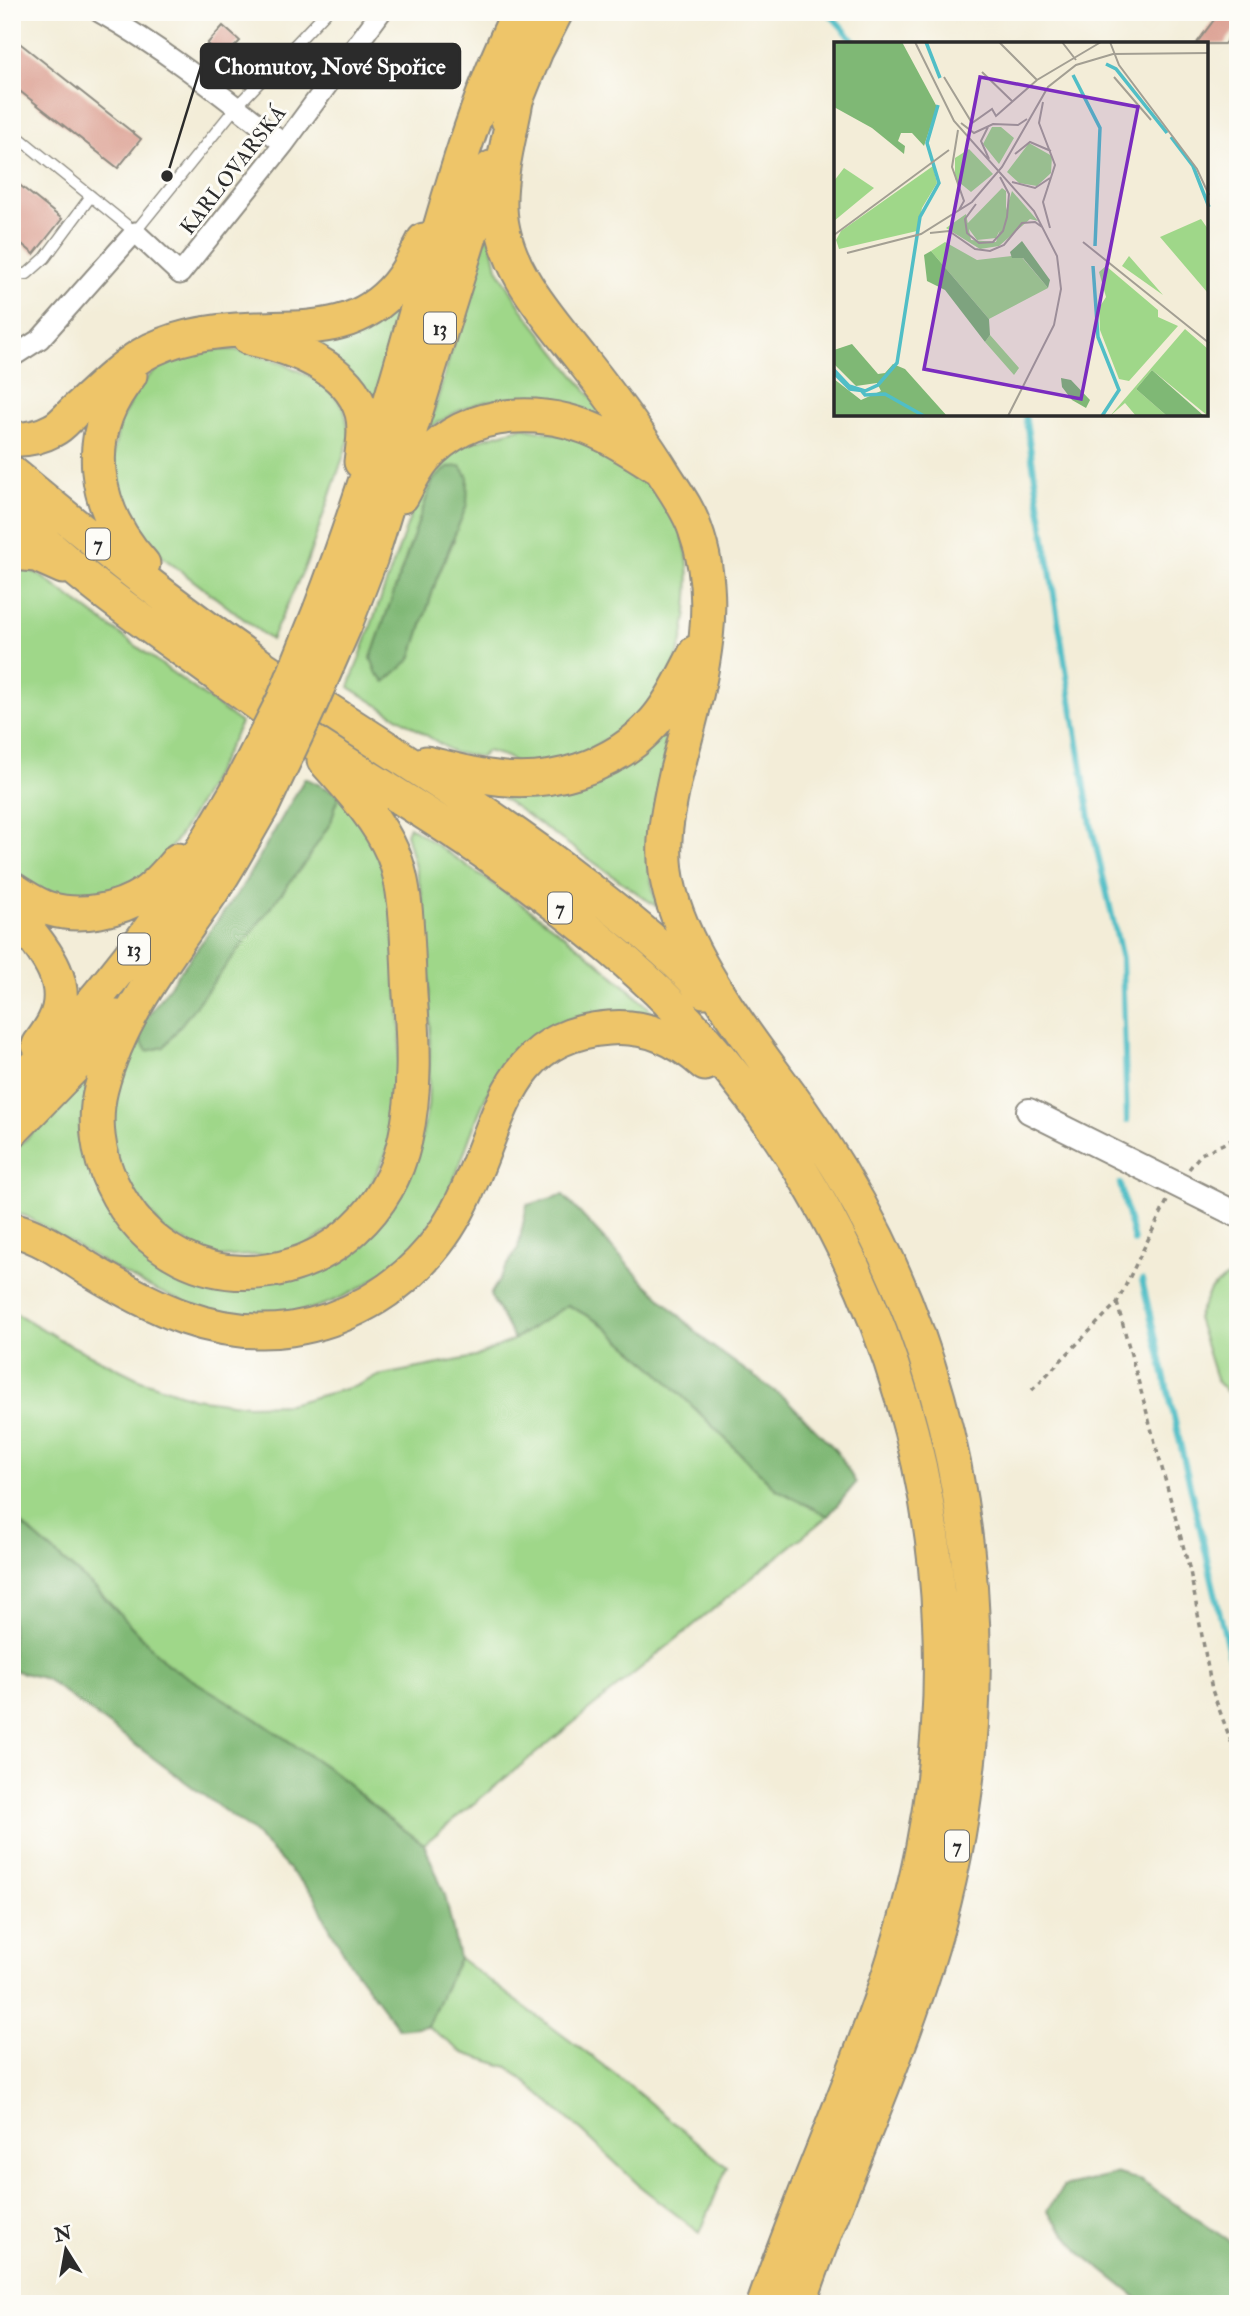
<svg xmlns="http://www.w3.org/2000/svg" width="1250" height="2316" viewBox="0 0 1250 2316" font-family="'IM FELL Double Pica',serif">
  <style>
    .green { fill: #9fd789; stroke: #65815a; stroke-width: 2; fill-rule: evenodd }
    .forest { fill: #7fb875; stroke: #557250; stroke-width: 2 }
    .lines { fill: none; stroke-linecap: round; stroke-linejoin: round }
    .stream { stroke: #50bec6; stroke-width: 6 }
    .building { fill: #db9f91 }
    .service-casing { stroke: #8f8c82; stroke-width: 13 }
    .minor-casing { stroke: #8f8c82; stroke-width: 23 }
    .tertiary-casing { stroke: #8f8c82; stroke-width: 28 }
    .trunk-casing { stroke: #8f8c82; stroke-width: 37 }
    .path { stroke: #8f8c82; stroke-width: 3.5; stroke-dasharray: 5 5; stroke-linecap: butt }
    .service { stroke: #fff; stroke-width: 10 }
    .minor { stroke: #fff; stroke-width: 19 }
    .tertiary { stroke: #fff; stroke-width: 24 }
    .trunk { stroke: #eec569; stroke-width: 33 }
    .trunk-bridge-casing { stroke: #8f8c82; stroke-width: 37; stroke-linecap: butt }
    .trunk-bridge { stroke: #eec569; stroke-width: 33 }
    .labels { text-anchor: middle; stroke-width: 6; stroke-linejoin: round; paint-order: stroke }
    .shield { fill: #fdfcf7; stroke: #6a6a68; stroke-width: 2 }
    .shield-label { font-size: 19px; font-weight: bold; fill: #2b2b2b }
    .street-label { font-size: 21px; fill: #2b2b2b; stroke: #fdfcf7 }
    .inset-river { fill: none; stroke: #50bec6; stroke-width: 3.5 }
    .inset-road { fill: none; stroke: #a39f93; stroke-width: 2 }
    .view { fill: #7b2cbf; fill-opacity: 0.15; stroke: #7b2cbf; stroke-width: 3.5 }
    .inset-edge { fill: none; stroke: #2b2b2b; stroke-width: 3.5 }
    .leader { fill: none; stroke: #2b2b2b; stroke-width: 2.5 }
    .callout-dot { fill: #2b2b2b; stroke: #fdfcf7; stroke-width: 2.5 }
    .callout { fill: #2b2b2b; stroke: #2b2b2b; stroke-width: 2.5 }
    .callout-label { font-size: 23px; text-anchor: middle; font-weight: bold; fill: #fff }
  </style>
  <rect width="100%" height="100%" fill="#fdfcf7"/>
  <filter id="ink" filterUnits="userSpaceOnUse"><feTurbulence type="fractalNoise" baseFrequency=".0143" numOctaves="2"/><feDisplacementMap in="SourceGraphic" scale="14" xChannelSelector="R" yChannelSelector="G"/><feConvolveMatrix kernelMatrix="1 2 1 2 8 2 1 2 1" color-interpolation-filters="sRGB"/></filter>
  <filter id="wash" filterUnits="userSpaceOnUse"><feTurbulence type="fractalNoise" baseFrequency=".00686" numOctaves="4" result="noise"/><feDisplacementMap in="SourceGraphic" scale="28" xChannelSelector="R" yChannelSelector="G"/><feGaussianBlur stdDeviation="1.57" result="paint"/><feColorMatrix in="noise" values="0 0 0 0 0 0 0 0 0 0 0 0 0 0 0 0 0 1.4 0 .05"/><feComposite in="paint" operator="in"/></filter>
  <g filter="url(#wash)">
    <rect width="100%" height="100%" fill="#f3edd8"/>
    <path class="green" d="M488,224L497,268L522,309L608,418C562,400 511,388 463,409C451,414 440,422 429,428Z
      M404,292L373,406L296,339Z
      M200,349L236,350L278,361L320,381L344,407L350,437L307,562L271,640L139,539L116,490L113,455L120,421L137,390L148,377L174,356Z
      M523,427C544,432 583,438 600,446C634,463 676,508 685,544C693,577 687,640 672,670C653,707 604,748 564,760C550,765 532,764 517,765L507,757L487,751L481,757L455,753L349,687L423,481L455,447ZM449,467L454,540L437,578L411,659L384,681L371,658L433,480Z
      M12,566L37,573L241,723C217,768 179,853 139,881C116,897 82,901 55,896C41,894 25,881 12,874Z
      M675,720L651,822L647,861L657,907L500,796L561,789Z
      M339,794L369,833L390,886L401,1033L393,1139L361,1206L297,1253L218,1257L165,1232L118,1170L109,1113L136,1032L318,840L331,822Z
      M409,826C495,885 583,942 657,1016C592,1003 528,1022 493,1083C470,1124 462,1173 437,1214C414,1253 379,1281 338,1299C303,1315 258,1320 219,1312C156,1300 82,1248 26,1216L12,1213V1153L95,1070L90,1157L213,1280L380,1221L409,1175L418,1153L428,1106L430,1034L428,944L421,890L406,833Z
      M1238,1269V1403L1217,1382L1197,1318L1210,1290Z
      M568,1305L599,1322L655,1369L776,1489L828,1516L424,1844L384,1815L335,1773L255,1718L168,1665L96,1589L12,1516V1311L68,1344L141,1380L194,1398L247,1405L289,1404L356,1386L378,1376L475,1357L515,1339Z
      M459,1958L620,2078L727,2167L700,2233L642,2188L584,2133L508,2067L463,2053L427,2026Z"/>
    <path class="forest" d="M461,466L468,477L467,505L437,578L411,659L385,682L377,674L371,658L433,480L449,467Z
      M305,778L339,794L331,822L307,860L164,1047L147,1051L136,1032L242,887Z
      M563,1195L641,1279L709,1344L787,1400L836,1450L856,1483L828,1516L776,1489L655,1369L599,1322L568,1305L514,1339L490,1295L518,1248L527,1205Z
      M12,1516L96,1589L168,1665L255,1718L335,1773L384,1815L424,1844L445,1895L459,1958L427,2026L399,2029L351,1965L326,1921L315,1896L252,1831L46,1679L12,1670Z
      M1119,2174L1141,2181L1238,2247V2304H1145L1082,2254L1047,2211L1063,2187Z"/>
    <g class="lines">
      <path class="stream" d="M828,12L857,44
        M1025,415L1091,824L1122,959L1127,1121
        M1120,1184L1134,1241
        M1142,1280L1238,1691"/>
    </g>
    <g id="blocks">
      <path class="building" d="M1220,12H1238V26L1224,44H1196Z
        M223,26L240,41L223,59L207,44Z
        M12,37L141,139L118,168L12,85Z
        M12,179L62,219L34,254L12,236Z"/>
    </g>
  </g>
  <g filter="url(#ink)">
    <use href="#blocks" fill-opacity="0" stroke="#8f8c82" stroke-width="2"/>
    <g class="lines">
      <defs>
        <path id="service" d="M12,132L135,232L236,107L326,12
          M12,274H27L45,258L91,196"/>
        <path id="minor" d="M99,12C165,49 225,98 284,144
          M12,357L40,339L135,232L180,274L284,144L381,12"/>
        <path id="tertiary" d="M1029,1111L1238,1215"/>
        <path id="trunk" d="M516,101C510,135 499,172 500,207C502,268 548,316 583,361C613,399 641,436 666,477C677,494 689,511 695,529C725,610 696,695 676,774C667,814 659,851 670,892C690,966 752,1043 797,1105C827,1147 854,1192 877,1238C984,1456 1001,1714 932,1946C896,2068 840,2183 799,2304
          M508,120L536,51L556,12
          M249,338C291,347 349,367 362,413C366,429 363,445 361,462
          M130,375C80,436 93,509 143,564
          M12,439C27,440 40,437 53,430C62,426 69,416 77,409C98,390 118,370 142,355C175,335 217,330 255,329C309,327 358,332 397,285C408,272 416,256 424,240
          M12,473C94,541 176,609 264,668C373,741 486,808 589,889C629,920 671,953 704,991
          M402,496C409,483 415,470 424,459C470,406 547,406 606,436C623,445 640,456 656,466
          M12,514C35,534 57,554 80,573C126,611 175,644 223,679C251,698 277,719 305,737C383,788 464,834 538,891C585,927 632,964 674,1007C891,1231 983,1545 922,1851C891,2007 816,2153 764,2304
          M12,553L36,555L63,567
          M320,610C356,516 386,420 413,323C443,217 470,111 519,12
          M345,625L371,557L491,168
          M426,763C447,768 468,774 489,777C548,787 615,768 655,721C672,701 684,675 696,652
          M262,807C246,834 232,861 215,887C173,950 120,1013 101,1089C93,1120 98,1156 112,1184C178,1325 371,1288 405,1140C416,1092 414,1043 410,994C407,953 409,891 393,854C378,819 350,789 324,760
          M12,889C24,896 37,906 50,909C80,918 118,911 144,894C157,885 168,872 178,860
          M12,910C36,942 76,979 54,1022C50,1030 44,1038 39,1045
          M12,1091C76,1024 138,953 187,874C204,847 220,819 237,791
          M12,1131L73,1068L117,1017
          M12,1229C40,1236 64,1253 87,1268C151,1307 214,1340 291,1329C345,1321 396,1292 431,1250C448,1230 461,1206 471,1182C503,1109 512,1035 609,1028C647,1025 677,1039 705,1064"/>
      </defs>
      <use href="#service" class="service-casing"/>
      <use href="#minor" class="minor-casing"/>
      <use href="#tertiary" class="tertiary-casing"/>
      <use href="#trunk" class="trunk-casing"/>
      <path class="path" d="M1189,1169L1201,1154L1238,1137
        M1117,1303L1190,1571L1212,1690L1238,1760
        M1032,1390L1117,1303L1167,1201"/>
      <use href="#service" class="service"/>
      <use href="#minor" class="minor"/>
      <use href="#tertiary" class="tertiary"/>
      <use href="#trunk" class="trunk"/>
      <defs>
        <path id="trunk-bridge" d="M237,791L284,699L320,610
          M262,807L307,712L345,625"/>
      </defs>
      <use href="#trunk-bridge" class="trunk-bridge-casing"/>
      <use href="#trunk-bridge" class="trunk-bridge"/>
    </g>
  </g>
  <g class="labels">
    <g class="shield">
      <rect x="424" y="312.5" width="32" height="31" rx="5"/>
      <rect x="86" y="528.5" width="24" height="31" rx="5"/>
      <rect x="548" y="892.5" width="24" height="31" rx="5"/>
      <rect x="118" y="933.5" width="32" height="31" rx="5"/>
      <rect x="945" y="1830.5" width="24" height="31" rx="5"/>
    </g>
    <g class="shield-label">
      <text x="440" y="335">13</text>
      <text x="98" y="551">7</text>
      <text x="560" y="915">7</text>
      <text x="134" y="956">13</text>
      <text x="957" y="1853">7</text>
    </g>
    <g class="street-label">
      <text transform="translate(233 170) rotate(-52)" y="7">KARLOVARSKÁ</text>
    </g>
  </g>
  <g transform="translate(834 42)">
    <rect width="374" height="374" fill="#f3edd8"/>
    <path d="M158,85H167L180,96L165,122L149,102ZM195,101L218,114L217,131L203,144L185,141L173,130ZM135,107L159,132L137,150L121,137V116ZM99,124L103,141L88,166L83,189L5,207L2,198L7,189ZM10,126L40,146L0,179V139ZM168,146L172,149V175L162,196L143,198L132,183ZM178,149L204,179L196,177L165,204L146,207L112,186L132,172L137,198L162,200ZM367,177L374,187L373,250L326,195ZM111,200L143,218L186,213L214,246L155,277L97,209ZM295,214L329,253L288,224ZM272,224L324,268V275L344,284L295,339L285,337L266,288L265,266L272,255L265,230ZM351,287L374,307V374L318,328L302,347L333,374H302L291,361L276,374ZM156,293L185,326L180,333L151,300Z" fill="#9fd789"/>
    <path d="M0,0H68L103,65L90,104L78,91H67L64,99L71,104L70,112L38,86L0,65ZM188,199L216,238L214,246L189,216H178L176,210ZM97,209L155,277L156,293L151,300L111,248L93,239L90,213ZM18,302L44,332L51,331L59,322L71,327L113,374H0V337L27,358L47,349L43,341L22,344L0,322V308ZM318,328L369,373L368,374H333L302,347ZM227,336L237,338L256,358L252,366L238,358L228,345Z" fill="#7fb875"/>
    <path class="inset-river" d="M92,0L106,36M272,22L282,27L333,91M239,33L266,86L261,204M337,95L359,124L375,165M259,224L264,295L285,348L268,374M0,328L15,344L31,349M0,331L16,347L31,349L44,343L63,321L86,175L105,141L93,101L104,63M26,347L31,353L51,352L90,374"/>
    <path class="inset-road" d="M81,0L120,79L200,169L223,214L227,247L220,283L174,374M165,0L203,38M228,0L242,18M276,0L285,23L363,127L375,153M148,30L179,60M110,35L138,81L158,67L162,74L203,38L267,0M280,35L317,78M209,60L205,81L221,123L209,160L216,186M127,81L140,91L159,82L184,83L193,77M154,85L147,99L155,117M124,88L118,125L130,159L125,168M181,112L196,100L217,109M178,140L201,146L216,136M142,162L131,177L133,191L145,201L159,200L169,189L173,175L175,152L166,135M96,191L115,189L141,207L156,209L170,203L188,181L201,180L208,185M0,193L115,108M249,200L375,301M13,211L87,192L138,160L168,125L214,45L242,23L279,12L375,11"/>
    <path class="view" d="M146,35L304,65L247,357L90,327Z"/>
    <rect width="374" height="374" class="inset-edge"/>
  </g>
  <path class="leader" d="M167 176L201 66"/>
  <circle class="callout-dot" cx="167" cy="176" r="7"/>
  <rect class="callout" x="201" y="44" width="259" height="44" rx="7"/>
  <g class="callout-label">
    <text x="330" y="74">Chomutov, Nové Spořice</text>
  </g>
  <rect width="1250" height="2316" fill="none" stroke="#fdfcf7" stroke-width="42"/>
  <g transform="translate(66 2250) rotate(349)" stroke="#fdfcf7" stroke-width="5" paint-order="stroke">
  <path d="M0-5L12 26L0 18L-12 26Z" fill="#2b2b2b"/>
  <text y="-10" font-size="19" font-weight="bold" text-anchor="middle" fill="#2b2b2b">N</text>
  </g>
</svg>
